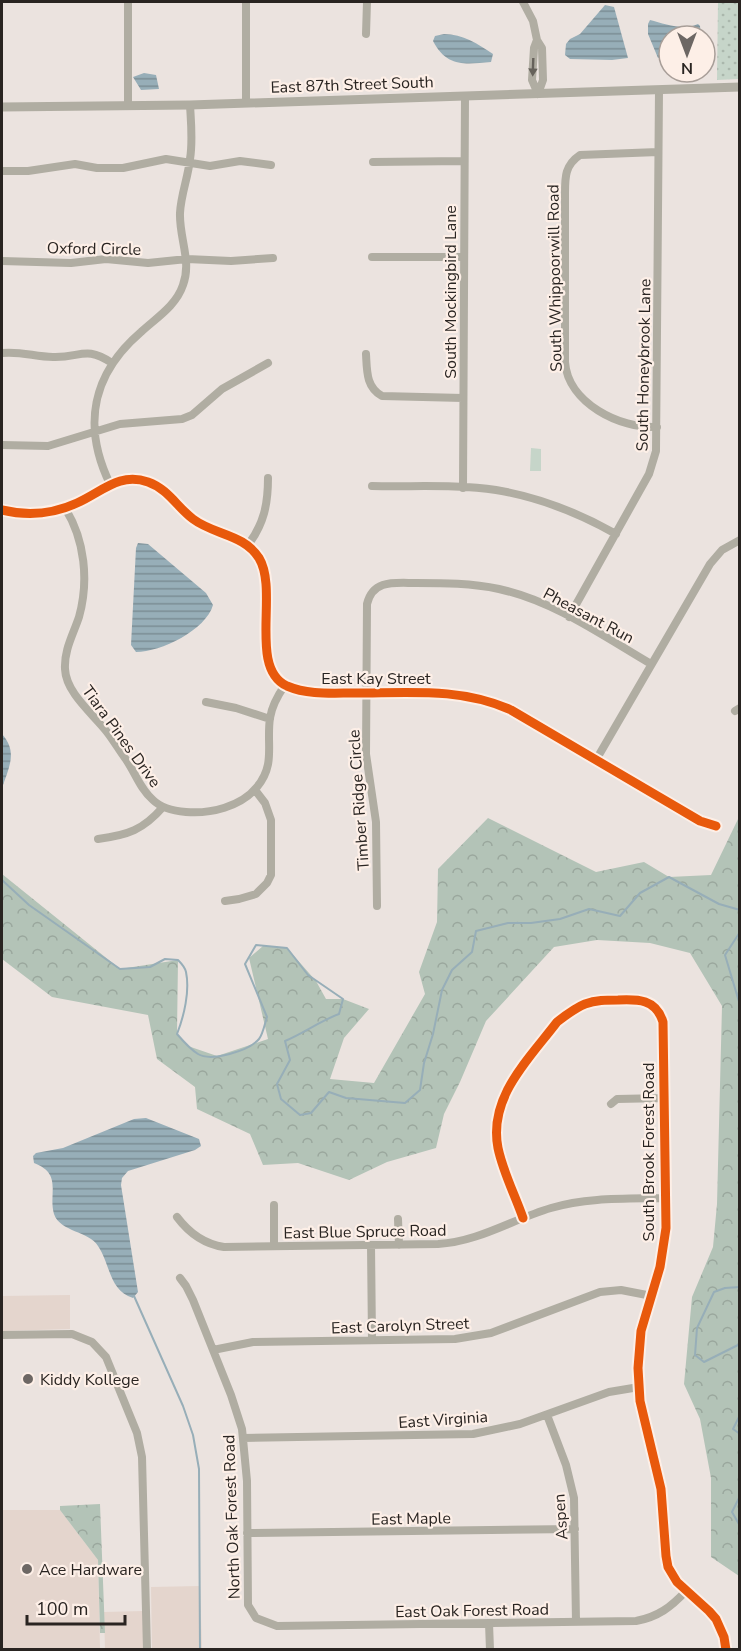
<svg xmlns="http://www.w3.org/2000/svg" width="741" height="1651" viewBox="0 0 741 1651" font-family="'Nunito Sans',sans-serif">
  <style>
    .built { fill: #e4d5cd }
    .grass { fill: #c6d5c9 }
    .forest { fill: url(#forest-crowns) }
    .park { fill: url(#park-dots) }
    .water { fill: url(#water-rules) }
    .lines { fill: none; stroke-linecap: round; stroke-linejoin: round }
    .stream { stroke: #97aeb8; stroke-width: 2 }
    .minor { stroke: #b0ada2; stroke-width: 8 }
    .tertiary { stroke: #b0ada2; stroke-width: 9 }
    .cycleway-casing { stroke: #fdefe7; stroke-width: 13 }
    .cycleway { stroke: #e8590c; stroke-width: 9 }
    .oneway { fill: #66625b }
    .poi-dot { fill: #6d6764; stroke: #fdefe7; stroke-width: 2 }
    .labels { text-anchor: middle; stroke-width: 4.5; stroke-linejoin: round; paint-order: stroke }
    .street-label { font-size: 16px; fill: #292421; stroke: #fdefe7 }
    .poi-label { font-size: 16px; fill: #292421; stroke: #fdefe7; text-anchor: start }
  </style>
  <defs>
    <pattern id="forest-crowns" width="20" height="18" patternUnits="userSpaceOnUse" patternTransform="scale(1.5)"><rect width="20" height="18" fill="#b3c3b7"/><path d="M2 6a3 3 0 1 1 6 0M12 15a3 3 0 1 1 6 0" fill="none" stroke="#9aa79d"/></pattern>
    <pattern id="park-dots" width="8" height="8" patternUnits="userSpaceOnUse" patternTransform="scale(1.5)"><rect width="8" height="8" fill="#c6d5c9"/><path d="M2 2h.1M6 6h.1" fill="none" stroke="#aab7ac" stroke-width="1.8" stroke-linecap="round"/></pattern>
    <pattern id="water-rules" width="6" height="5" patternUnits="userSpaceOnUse" patternTransform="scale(1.5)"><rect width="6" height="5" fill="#97aeb8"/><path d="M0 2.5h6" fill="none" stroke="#7b8d95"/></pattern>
  </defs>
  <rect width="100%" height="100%" fill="#ebe3df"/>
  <path class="built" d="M70,1295V1329L2,1331V1296Z
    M2,1510H60L98,1560L100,1649L2,1650Z
    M200,1586L202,1649H152L151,1587Z
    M143,1611V1649H105L104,1612Z"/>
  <path class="grass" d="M531,448L541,449V471H530Z"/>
  <path class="forest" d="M739,817V1576L711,1557V1478L700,1419L684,1384L692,1297L713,1247L717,1204L722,1006L690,953L650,943L597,940L554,947L486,1021L460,1082L444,1114L436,1148L387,1162L349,1180L298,1163L263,1165L250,1134L197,1109L195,1087L157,1059L148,1015L52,997L2,959V874L120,969L178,960L177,1034L188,1046L217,1056L268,1039L249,958L263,946L287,948L316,981L326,999H343L369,1009L344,1038L330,1079L374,1083L425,994L419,972L437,922L438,869L488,818L596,872L644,862L669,877L711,875Z
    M100,1504L105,1633H100L98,1560L60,1510V1506Z"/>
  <path class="park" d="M718,2H739V79L717,80Z"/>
  <path class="water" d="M605,5L614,7L628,58L612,60L570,59L565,55L566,44L570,39L580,34Z
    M650,20C665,24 684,31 698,24L700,26L701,36H669V56L658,58L648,34V24Z
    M444,34C463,34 478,44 493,54L491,62C466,64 447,68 433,41L435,36Z
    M144,73L156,75L159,89L141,90L133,77Z
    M138,543L148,544L206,593L213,605C206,630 161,652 136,652L131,645L136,548Z
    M2,734C18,752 9,767 2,788Z
    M146,1118L199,1139L201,1146L195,1150L128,1171L122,1178L121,1185L138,1292L133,1298C109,1291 110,1263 98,1246C89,1231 60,1232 54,1214C48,1193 63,1174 34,1163L33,1156L36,1153L63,1148L134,1119Z"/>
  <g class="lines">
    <path class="stream" d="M2,880L29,905L120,969L150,967L165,959L178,960C181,963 185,967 186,972C190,991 184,1016 177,1034C183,1041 190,1049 198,1054C211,1062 249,1051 259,1039C263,1034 265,1023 267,1017L245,964L256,945L287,948L308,975L343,999L339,1014C320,1021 304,1033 285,1041L290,1060L277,1084L281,1099L300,1115L311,1113L329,1092L346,1098L405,1103L420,1090L424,1063L433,1034L442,990L452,970L472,952L476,931L508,923H531L560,919L589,909L620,916L640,893L669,877L719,904L740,910
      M740,932L725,955L740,1005
      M740,1287L725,1288L714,1292L697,1328L695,1355L704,1362L740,1344
      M134,1296L183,1406L193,1435L199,1469L200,1650
      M740,1415L733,1429L740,1434
      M740,1496L732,1512L740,1526"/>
    <path class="minor" d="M128,2V105
      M523,2L533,21L537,40L542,48L543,80L538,94
      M366,34L367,2
      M537,40L534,48L532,80L538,94
      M246,102V2
      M373,162L464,161
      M2,171H28L75,164L97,168H123L166,159L210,166L240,161L271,165
      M372,257H464
      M2,261L71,263L106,259L148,263L187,259L231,261L273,258
      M2,353C22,351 35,357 53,357C81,358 85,345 112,363
      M366,354C367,371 366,387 382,396L463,398
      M657,427C620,429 568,403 565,362V193C565,177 565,165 580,155L658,152
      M2,445L48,446L120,424L182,419L192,415L222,389L268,363
      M110,484C82,426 92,374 141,332C156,318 176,306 183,285C192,261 179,238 180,213C181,194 188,178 190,159C193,141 191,123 190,105
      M372,486C412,487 458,484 496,490C538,497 579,513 616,534
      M463,488L465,96
      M65,508C85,540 89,581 79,617C73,635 64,650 65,669C66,693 93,714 107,732C114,741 119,750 125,758C135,772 140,789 153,800C161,808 175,811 186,812C210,814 241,807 257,787C276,764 266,744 270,718C272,705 278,695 285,685
      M2,510C27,516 53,514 77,503C102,492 119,472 148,482C168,489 177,507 193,519C214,535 244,534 259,558C279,591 248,668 287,686C308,695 331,693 354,693C407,693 461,687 511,710L700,821L716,826
      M248,545C264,524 268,504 268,478
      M569,617L649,474L656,451L659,91
      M206,702L236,708L270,719
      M735,711L740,708
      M596,760L710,564L722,550L740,540
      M98,839C128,835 143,830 163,807
      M225,901L239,899L256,894L267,883L271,875V820L265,803L255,790
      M377,906L376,822L366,754L367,604C373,579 395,583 416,583C444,583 471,583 499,589C554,601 603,636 651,664
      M611,1104L617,1099L664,1098
      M274,1205V1246
      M177,1217C189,1233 204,1244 224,1247L438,1244C478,1242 513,1219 551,1208C588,1197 628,1199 666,1198
      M523,1218C515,1195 503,1172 498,1148C488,1097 529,1059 557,1022C566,1015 575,1008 585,1004C596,1000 606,1000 618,1000C638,999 656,999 663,1022L666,1228L660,1267L641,1331L638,1368L640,1401L661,1489L666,1556L668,1567L677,1582L709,1611L716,1619L724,1637L726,1650
      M398,1219L399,1245
      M371,1245L372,1340
      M180,1278L186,1286L193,1300L231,1395L242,1429L247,1481L248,1605L256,1618L277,1626L636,1621C658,1617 671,1607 686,1591
      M2,1335L72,1334L92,1342L106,1357L137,1433L142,1457L147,1650
      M213,1350L253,1342L455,1339L491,1333L600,1292L621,1290L652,1296
      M547,1415L566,1465L574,1498L576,1622
      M243,1438L473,1434L520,1424L609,1392L639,1387
      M247,1533L575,1529
      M489,1623L490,1650"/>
    <path class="tertiary" d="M2,107L190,105L740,87"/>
    <defs>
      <path id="cycleway" d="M2,510C27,516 53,514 77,503C102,492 119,472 148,482C168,489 177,507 193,519C214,535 244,534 259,558C279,591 248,668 287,686C308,695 331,693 354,693C407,693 461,687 511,710L700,821L716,826
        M523,1218C515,1195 503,1172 498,1148C488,1097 529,1059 557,1022C566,1015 575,1008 585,1004C596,1000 606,1000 618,1000C638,999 656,999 663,1022L666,1228L660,1267L641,1331L638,1368L640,1401L661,1489L666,1556L668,1567L677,1582L709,1611L716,1619L724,1637L726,1650"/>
    </defs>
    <use href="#cycleway" class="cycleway-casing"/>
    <use href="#cycleway" class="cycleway"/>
  </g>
  <defs><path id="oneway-solid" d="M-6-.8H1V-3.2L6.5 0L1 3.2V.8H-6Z" transform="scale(1.5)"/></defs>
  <use class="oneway" href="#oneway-solid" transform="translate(533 67) rotate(92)"/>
  <g class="poi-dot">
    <circle cx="28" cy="1379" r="6"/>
    <circle cx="27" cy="1569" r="6"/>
  </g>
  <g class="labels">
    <g class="street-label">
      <text transform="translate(352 84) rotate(-2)" y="6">East 87th Street South</text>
      <text transform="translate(94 248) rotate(1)" y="6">Oxford Circle</text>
      <text transform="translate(554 278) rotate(-91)" y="6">South Whippoorwill Road</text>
      <text transform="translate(450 292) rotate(-90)" y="6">South Mockingbird Lane</text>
      <text transform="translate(643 365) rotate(-89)" y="6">South Honeybrook Lane</text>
      <text transform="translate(589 615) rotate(28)" y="6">Pheasant Run</text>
      <text x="376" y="684">East Kay Street</text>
      <text transform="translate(122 736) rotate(54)" y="6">Tiara Pines Drive</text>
      <text transform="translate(358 800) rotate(-94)" y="6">Timber Ridge Circle</text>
      <text transform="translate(648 1152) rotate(-90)" y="6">South Brook Forest Road</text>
      <text transform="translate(365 1231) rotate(-1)" y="6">East Blue Spruce Road</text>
      <text transform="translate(400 1325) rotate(-2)" y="6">East Carolyn Street</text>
      <text transform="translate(443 1419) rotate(-4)" y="6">East Virginia</text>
      <text transform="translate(231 1517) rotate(-92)" y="6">North Oak Forest Road</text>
      <text transform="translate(560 1517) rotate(-94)" y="6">Aspen</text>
      <text transform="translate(411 1518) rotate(-1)" y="6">East Maple</text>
      <text transform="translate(472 1610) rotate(-1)" y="6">East Oak Forest Road</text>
    </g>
    <g class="poi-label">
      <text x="40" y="1385">Kiddy Kollege</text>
      <text x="39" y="1575">Ace Hardware</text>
    </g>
  </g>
  <rect width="741" height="1651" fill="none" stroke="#292421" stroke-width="6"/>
  <g transform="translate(687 54) rotate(180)"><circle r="28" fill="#fdefe7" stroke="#a89e98" stroke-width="1.5"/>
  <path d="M0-4.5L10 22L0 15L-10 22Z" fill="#6d6764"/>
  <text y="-9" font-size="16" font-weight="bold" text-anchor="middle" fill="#292421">N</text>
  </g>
  <path d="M27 1615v9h98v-9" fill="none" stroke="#292421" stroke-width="3"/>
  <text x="36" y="1615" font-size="18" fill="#292421" stroke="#fdefe7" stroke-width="4.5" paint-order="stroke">100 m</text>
</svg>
